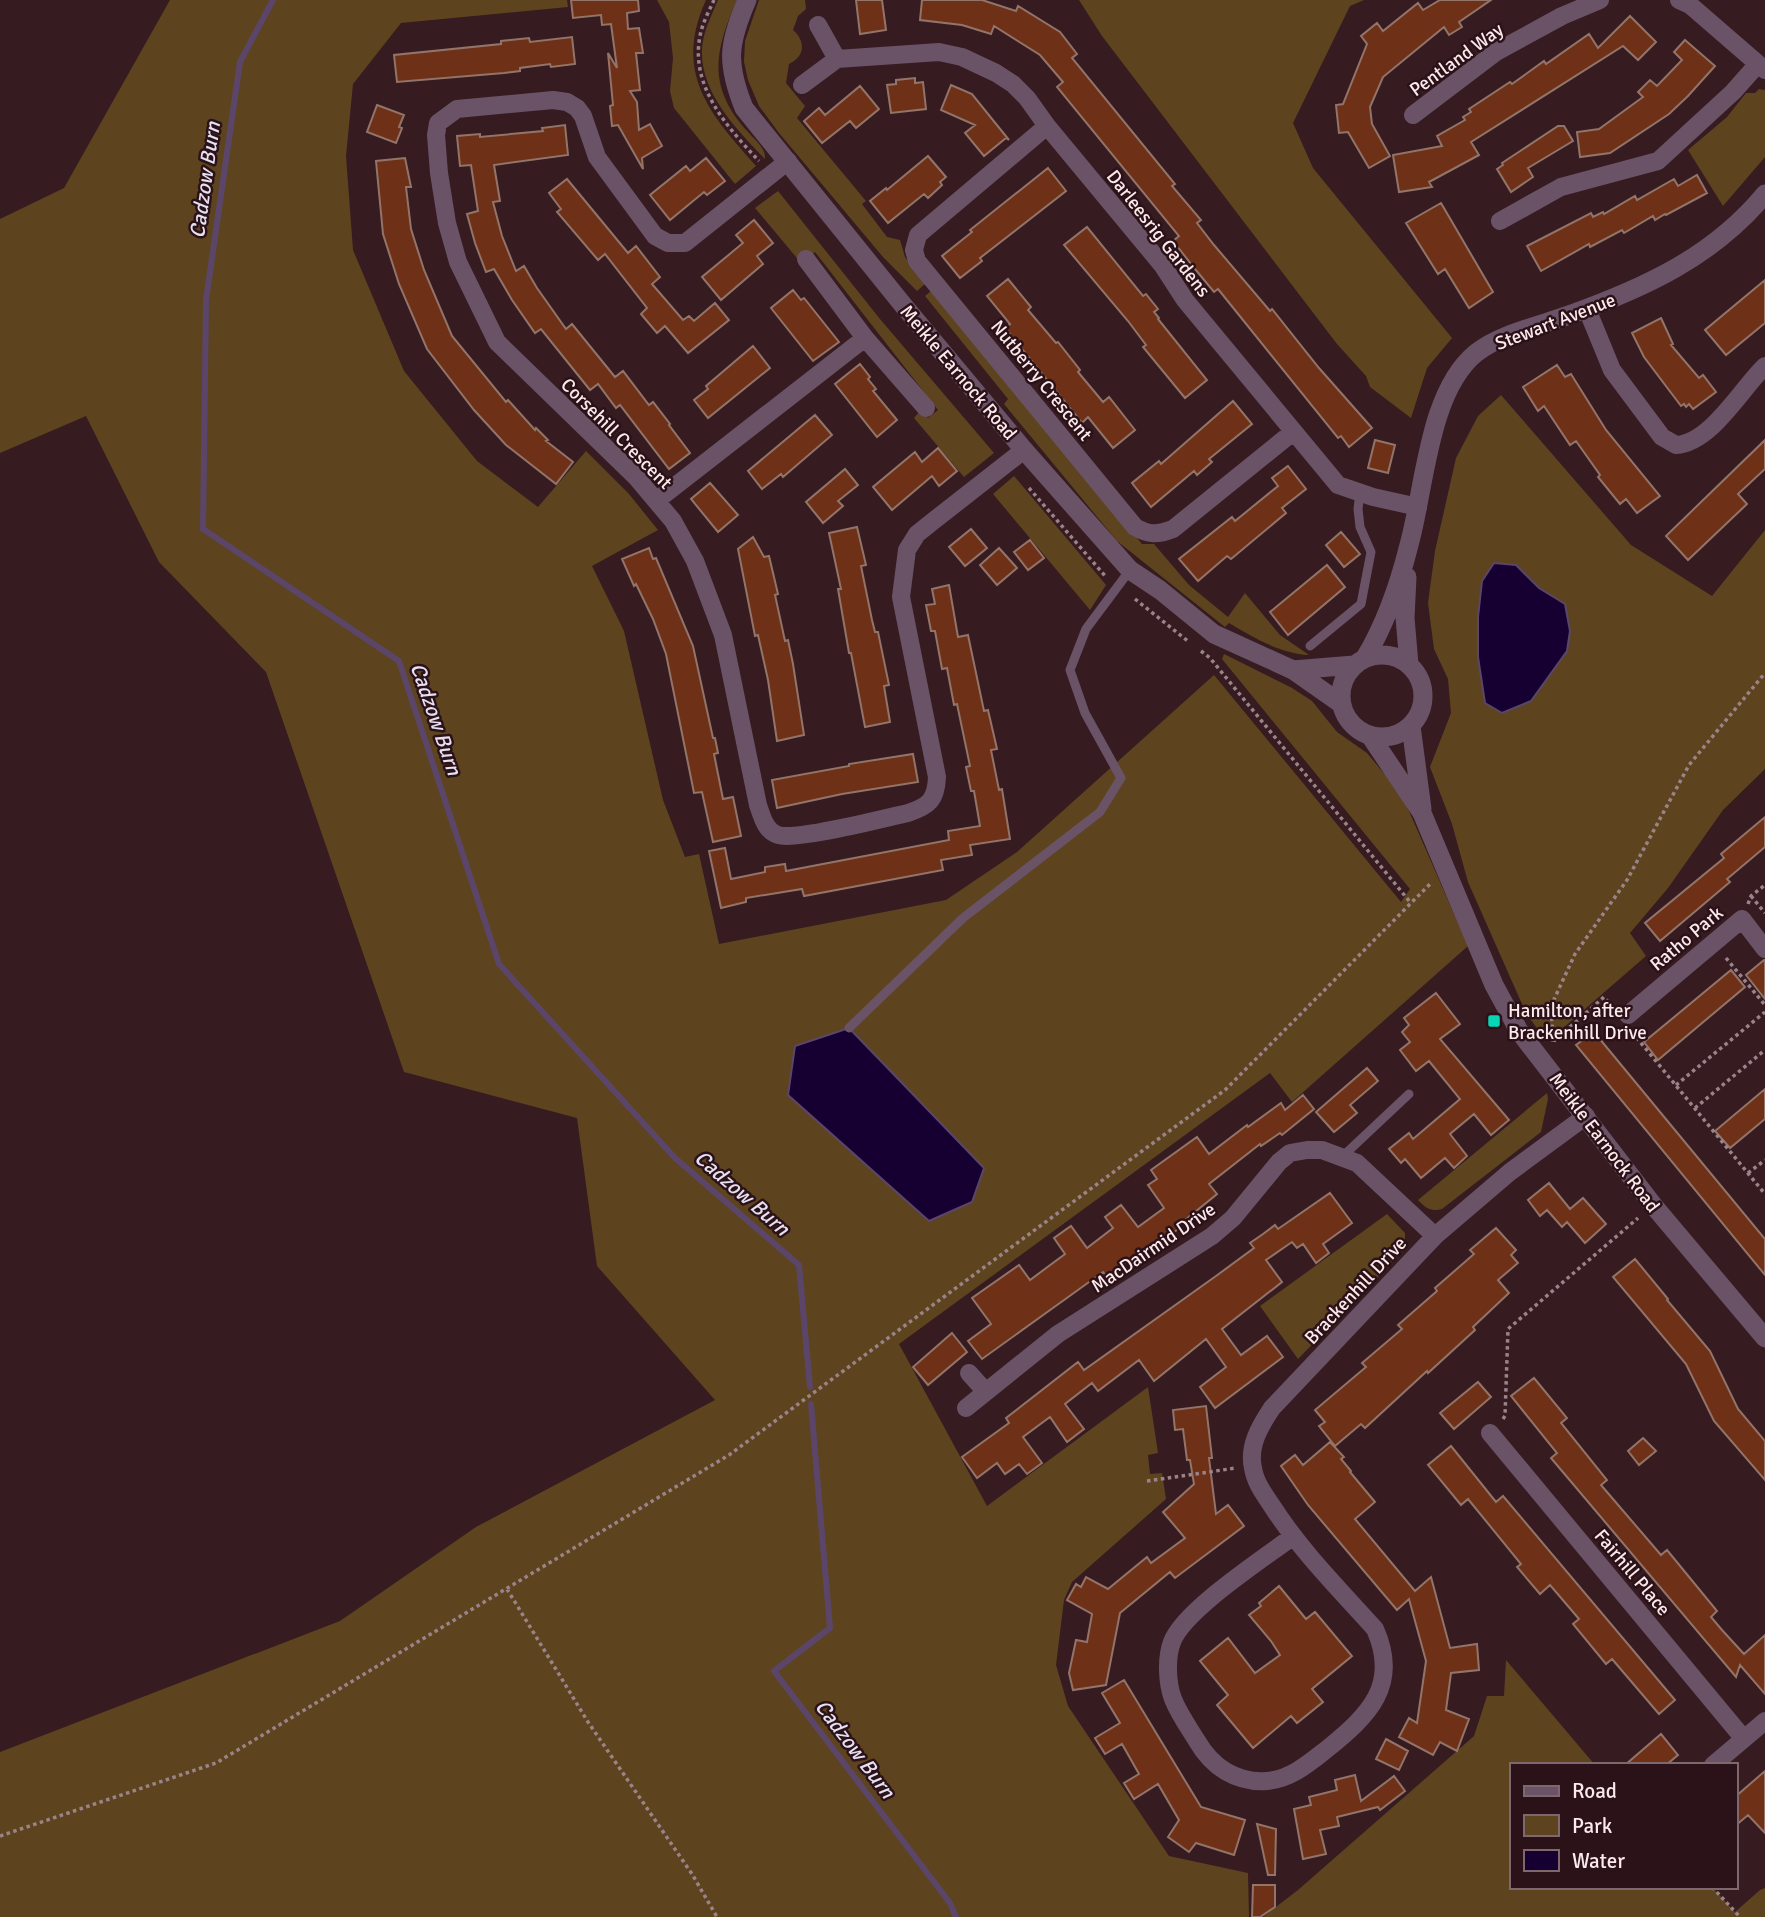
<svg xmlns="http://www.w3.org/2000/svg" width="1765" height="1917" viewBox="0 0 1765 1917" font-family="Signika,sans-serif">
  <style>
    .green { fill: #5d441f }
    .water { fill: #160032; stroke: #5b466a; stroke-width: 2 }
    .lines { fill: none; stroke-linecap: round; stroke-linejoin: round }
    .stream { stroke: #5b466a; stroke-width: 6 }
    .building { fill: #6f3018; stroke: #927469; stroke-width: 2 }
    .path { stroke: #9b8489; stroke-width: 3.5; stroke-dasharray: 3.5 3.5; stroke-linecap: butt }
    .service { stroke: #6b5367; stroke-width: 9 }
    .minor { stroke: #6b5367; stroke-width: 18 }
    .tertiary { stroke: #6b5367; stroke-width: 19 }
    .poi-dot { fill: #08d5b5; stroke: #2b1218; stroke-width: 2.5 }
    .labels { text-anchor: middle; stroke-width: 5; stroke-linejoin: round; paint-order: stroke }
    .street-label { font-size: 19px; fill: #fce9ec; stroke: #2b1218 }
    .poi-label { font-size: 19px; fill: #fce9ec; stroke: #2b1218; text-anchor: start }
    .water-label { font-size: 21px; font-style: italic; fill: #e5e0f2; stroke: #2b1218 }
  </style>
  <rect width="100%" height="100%" fill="#361b21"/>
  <path class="green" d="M170,0H567L568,7L401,23L353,84L346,156L353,250L404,371L477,461L538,507L586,451L629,494L658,530L592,566L624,631L663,800L685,857L699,854L719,944L946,900L1017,852L1214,675L1401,902L1410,889L1222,659L1224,654L1292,688L1312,701L1337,732L1367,753L1402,795L1468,946L1292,1102L1270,1073L899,1344L987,1506L1148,1387L1158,1453L1148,1455L1150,1474L1162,1473L1166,1499L1072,1582L1064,1600L1056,1665L1068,1706L1169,1856L1248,1873L1249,1917H0V1752L340,1621L476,1527L715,1400L597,1266L577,1118L404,1072L266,672L159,562L86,416L0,453V219L64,188Z
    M657,0H706C673,73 709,113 756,166L735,184L674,108L670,91L673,58L669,22Z
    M718,0H737C714,52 707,87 748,132C755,140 766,148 765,159C735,128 692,85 704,36C707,24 713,12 718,0Z
    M759,0H805L806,9L798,16L793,30C806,41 805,57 789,64L786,83L805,106L797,118L866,201L862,204L887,237L900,240L905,257L926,283L917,291L883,257L779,133L759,106L748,80L744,62L745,41Z
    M1079,0H1364L1350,6L1293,123L1313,168L1452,338L1427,368L1411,418L1370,387L1366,376L1337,344L1102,36Z
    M1759,89L1765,90V157L1723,206L1688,150L1727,117L1746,93H1755Z
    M778,191L880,319L994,453L964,477L914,418L920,411L928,418L938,410L815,252L801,263L755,208Z
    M932,290L1142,544H1154L1189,585L1228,617L1245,593L1280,635L1309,655C1279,653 1254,638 1229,623L1225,627L1117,541L1004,404L1008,399L925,296Z
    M1501,395L1631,545L1712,596L1765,530V769L1723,810L1668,888L1630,933L1646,956L1547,1042L1526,1013L1468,882L1452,824L1430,767L1451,713L1448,679L1434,649L1428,603L1435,551L1456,458L1478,416Z
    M1014,476L1106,585L1090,610L993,494Z
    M1547,1093L1548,1099L1541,1132L1442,1209C1430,1212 1426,1208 1418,1200Z
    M1387,1214L1405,1233V1249L1298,1359L1260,1306Z
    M1506,1660L1595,1765H1511V1887H1712L1735,1912L1760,1890L1765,1888V1917H1263L1298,1890L1474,1736L1487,1696H1504Z"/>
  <path class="water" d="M1494,563L1516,565L1539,588L1565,604L1570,631L1567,651L1531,701L1502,713L1485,703L1478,657V617L1482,581Z
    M849,1028L984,1168L972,1202L929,1221L788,1095L795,1046Z"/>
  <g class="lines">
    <path class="stream" d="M273,0L240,62L206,300L203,529L399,661L499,964L675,1158L799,1265L810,1387
      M811,1404L830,1628L774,1671L950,1903L956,1917"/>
  </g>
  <path class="building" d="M571,0H638L639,11L627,13L628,29L639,28L643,53H636L640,90L630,91L637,102L639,130L650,124L662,146L642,158L643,169L618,125L612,126L610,106L613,105L608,53L617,68L611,24L602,25L601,15L573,18Z
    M856,0H882L886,30L860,34Z
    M922,0H982L1016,11L1018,6L1060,32L1077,54L1072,58L1175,184L1172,186L1201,220L1197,223L1214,245L1270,311L1272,309L1319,368L1372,428L1349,447L1341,436L1338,438L1218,289L1214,292L1195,269L1173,241L1179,236L1057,87L1063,82L1040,55L994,26L991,34L962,25L920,20Z
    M1440,0H1491L1459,22L1462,27L1449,35L1444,27L1383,77L1370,107L1372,124L1390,156L1369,168L1348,132L1339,133L1336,105L1343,104L1367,44L1361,36L1377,23L1383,31L1418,3L1423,10Z
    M1630,16L1656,42L1638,60L1623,46L1471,142L1479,155L1429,182L1432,187L1399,192L1393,155L1442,146L1437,136L1465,120L1463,117L1471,112L1469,109L1510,82L1512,84L1544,61L1546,64L1589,34L1598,48Z
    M572,37L575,64L551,67L550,64L520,68V71L504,73L397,82L394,55L501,44V41L529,38L530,42Z
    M1685,40L1715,66L1688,96L1669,114L1610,153L1580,157L1577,132L1599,129L1643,97L1638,92L1650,80L1657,86L1682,60L1674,52Z
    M915,78V83L923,82L926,109L891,113L887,85L896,84V80Z
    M951,85L972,94L1009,140L1006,138L984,156L965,133L975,125L941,110Z
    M860,86L879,109L856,128L850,121L822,143L804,121L819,108L825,115Z
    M377,105L404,115L399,127L402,128L396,143L367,132Z
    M565,125L568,155L494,165L500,201L493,202L502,236L516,271L524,266L537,288L566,329L572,324L615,377L623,371L649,405L653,402L670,424L669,425L690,453L669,469L620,405L616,408L598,384L590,390L541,329L535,333L512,300L494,269L486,272L475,243L467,214L478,211L471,165L460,166L457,136L480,134V137L543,131L542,128Z
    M1558,126H1564L1573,141L1528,168L1533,177L1511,192L1497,169L1503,165L1502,163Z
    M928,156L946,177L940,182L942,185L928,198L924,194L888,223L870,201L886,188L887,190Z
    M405,158L411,187H406L411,229L424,270L452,336L506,402L508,400L535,430L536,428L548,440L546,441L573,462L556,484L506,445L474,410L427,349L399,284L383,234L376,161Z
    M706,158L725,181L707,195L704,192L670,220L650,195L686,166L690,171Z
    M1048,168L1066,191L980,258L982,261L960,278L942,256L972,232L970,230Z
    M1697,175L1707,193L1666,215L1665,214L1655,220L1653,216L1624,233L1622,230L1590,247L1589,244L1541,271L1527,246L1591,213L1593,217L1603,212L1604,214L1635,196L1637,200L1674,179L1678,186Z
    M567,179L628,253L636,246L660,277L652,284L683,320L689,316L694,321L715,303L729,320L688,353L665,326L657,333L641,314L647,308L605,254L598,260L557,212L561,209L549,193Z
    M1441,203L1493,292L1469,308L1445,269L1438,274L1406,223Z
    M754,220L773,243L757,256L763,264L721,300L702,277L743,243L736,235Z
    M1087,227L1143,296L1146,294L1158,309L1154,312L1159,318L1158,319L1207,380L1185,398L1143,347L1146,345L1128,321L1064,245Z
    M1008,279L1031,307L1028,310L1056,343L1058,342L1080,370L1078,372L1103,402L1109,397L1135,430L1113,448L1088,417L1082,423L1005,328L1010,324L987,296Z
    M1765,280V323L1726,355L1705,330Z
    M793,290L801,300L804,298L839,342L813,361L771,308Z
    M1661,318L1673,344L1671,345L1699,378L1703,375L1716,392L1693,409L1689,404L1686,407L1684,404L1681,406L1644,357L1632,333Z
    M753,346L770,368L708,418L694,400L708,389L706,386Z
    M860,364L870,377L868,379L876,389L873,391L897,420L877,437L835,384Z
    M1557,365L1565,377L1571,374L1606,430L1660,496L1637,513L1626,499L1620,504L1598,477L1600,475L1576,441L1570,445L1544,406L1538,411L1523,387Z
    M1233,401L1252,424L1209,459L1212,462L1197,475L1194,471L1151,507L1132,483L1159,461L1161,464Z
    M815,415L832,435L783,477L781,474L762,489L748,471Z
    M1375,440L1395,445L1388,473L1368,468Z
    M1765,440V469L1738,494L1747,504L1688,560L1666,536Z
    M938,448L957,471L939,486L932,476L892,510L873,487L915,452L922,462Z
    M1288,466L1306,489L1282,508L1286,513L1231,559L1227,556L1198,581L1179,559L1232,517L1235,521L1278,486L1272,478Z
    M845,469L858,485L838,501L843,506L823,523L806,502Z
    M710,483L738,515L718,532L691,499Z
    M857,527L866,565L861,566L872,620L875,632H878L889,685L884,686L890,722L865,727L851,653H849L838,589H841L829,533Z
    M971,529L987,548L965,566L949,547Z
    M1341,532L1360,554L1344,567L1326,545Z
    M753,537L764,557L769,556L778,594L775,595L785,641L788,640L793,664L804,735L777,741L768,680L758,635L755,636L738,549Z
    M1030,540L1044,558L1028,570L1014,552Z
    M649,548L653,559L656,558L693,646L713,738H715L718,753L714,754L723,799L733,797L741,836L713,842L702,792L694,793L666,654L653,619L636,584L634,586L622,559Z
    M999,548L1017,568L997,585L980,565Z
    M1327,565L1345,587L1288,635L1270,612Z
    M949,585L958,637L968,635L984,711L988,710L997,749L991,750L999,790L1002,789L1010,839L970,845L972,855L941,860L943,870L804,896L802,889L746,898V902L721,908L709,851L725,848L731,879L765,872V867L785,864L786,871L949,840L948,831L980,826L974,791H971L966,767L970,766L957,704L954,705L947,668L942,669L935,631H931L926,605L935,604L932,589Z
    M913,754L918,782L842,794L777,808L772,780L849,766V764Z
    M1765,817V847L1727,879L1730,882L1660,941L1645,923L1724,858L1721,854Z
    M1764,960H1765V999L1746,975Z
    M1731,970L1745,987L1658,1060L1644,1042Z
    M1436,993L1460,1024L1440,1039L1509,1120L1491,1135L1474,1114L1450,1134L1467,1156L1454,1168L1445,1158L1421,1178L1405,1159L1401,1163L1389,1149L1409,1133L1413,1139L1460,1099L1429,1061L1416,1071L1400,1050L1410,1042L1402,1032L1409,1025L1404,1018Z
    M1594,1032L1765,1239V1275L1576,1045Z
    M1367,1068L1378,1081L1350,1105L1357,1113L1334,1132L1316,1112Z
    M1765,1089V1119L1730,1148L1715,1131Z
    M1303,1095L1314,1109L1282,1135L1280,1133L1261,1146L1260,1144L1209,1184L1217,1194L1179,1225L1181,1227L1151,1249L1149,1246L1107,1277L1103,1272L982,1359L968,1341L991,1324L972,1298L1019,1265L1030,1280L1065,1254L1054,1238L1071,1226L1087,1248L1113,1228L1105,1217L1121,1205L1138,1227L1164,1208L1148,1185L1157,1179L1151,1170L1197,1137L1209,1154L1247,1125L1248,1127L1281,1103L1285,1110Z
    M1549,1183L1570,1209L1583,1198L1606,1224L1585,1243L1567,1222L1562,1227L1547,1210L1540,1216L1528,1200Z
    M1330,1193L1352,1223L1323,1244L1329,1253L1316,1263L1303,1244L1297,1248L1292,1242L1266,1260L1282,1282L1222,1329L1241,1355L1267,1336L1283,1357L1215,1408L1200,1387L1226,1367L1206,1339L1154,1381L1139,1360L1098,1391L1092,1383L1065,1404L1084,1429L1067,1442L1050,1417L1023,1437L1042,1463L1027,1474L1019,1464L1005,1474L997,1463L977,1478L962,1457L1009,1423L1006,1418L1078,1362L1084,1370L1216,1276L1254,1248L1250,1243L1263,1234L1275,1225L1278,1229Z
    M1496,1228L1516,1250L1511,1255L1518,1263L1498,1280L1509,1293L1473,1327L1475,1330L1428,1373L1427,1371L1365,1428L1361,1424L1335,1446L1319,1426L1325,1422L1315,1410L1366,1367L1362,1363L1402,1329L1398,1325L1437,1291L1435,1288L1474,1254L1470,1250Z
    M1635,1259L1668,1299L1667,1300L1710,1351L1738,1409L1765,1441V1480L1714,1421L1686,1364L1613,1277Z
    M952,1333L967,1352L928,1385L913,1367Z
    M1534,1378L1567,1418L1561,1423L1607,1480L1601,1485L1661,1555L1667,1550L1717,1611L1711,1617L1722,1630L1744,1654L1765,1635V1694L1740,1665L1736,1677L1551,1458L1557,1453L1511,1396Z
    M1478,1382L1491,1397L1454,1429L1440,1413Z
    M1206,1406L1212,1458H1209L1216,1514L1228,1505L1244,1526L1175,1578L1170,1572L1120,1613L1106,1685L1073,1690L1069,1673L1076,1640L1087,1642L1092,1614L1067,1600L1076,1584L1081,1587L1086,1577L1108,1589L1147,1557L1151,1563L1185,1538L1163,1512L1194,1484L1190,1460H1187L1183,1429L1175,1430L1173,1410Z
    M1643,1438L1656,1451L1639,1465L1628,1451Z
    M1330,1442L1344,1457L1341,1459L1351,1471L1350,1472L1375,1502L1355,1519L1415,1591L1431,1577L1450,1648L1477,1644L1479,1670L1451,1673L1446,1710L1469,1719L1457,1751L1440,1742L1433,1755L1399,1737L1409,1718L1417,1723L1426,1661L1409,1599L1397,1610L1308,1505L1281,1466L1295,1455L1303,1465Z
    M1451,1446L1496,1502L1503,1496L1675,1700L1659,1714L1612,1659L1606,1664L1573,1624L1579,1619L1550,1585L1540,1594L1517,1567L1521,1564L1468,1499L1461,1505L1428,1465Z
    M1279,1586L1306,1619L1315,1612L1352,1656L1312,1689L1323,1702L1297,1723L1291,1716L1253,1748L1217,1705L1228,1695L1200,1661L1228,1638L1255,1673L1280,1655L1271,1641L1249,1615L1261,1606L1259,1603Z
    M1124,1680L1201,1807L1245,1820L1234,1855L1196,1843L1189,1852L1168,1837L1179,1820L1158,1784L1134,1799L1124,1783L1139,1774L1122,1744L1105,1754L1095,1738L1120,1723L1102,1693Z
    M1661,1734L1678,1755L1666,1765H1625Z
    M1386,1739L1408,1751L1399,1770L1376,1759Z
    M1765,1771V1833L1748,1815L1735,1826V1797Z
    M1355,1775L1361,1801L1394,1776L1405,1791L1380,1810L1378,1807L1337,1817L1339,1826L1320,1830L1326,1854L1303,1859L1294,1809L1311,1805L1309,1797L1337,1790L1335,1780Z
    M1257,1824L1276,1829L1275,1875H1268Z
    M1253,1885H1275V1907L1260,1917H1252Z"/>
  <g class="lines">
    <path class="path" d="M714,0C709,11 702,24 700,36C690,86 727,127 759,161
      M1029,488L1106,577
      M1135,599L1189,642
      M1201,651L1210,658L1410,902
      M1751,896L1765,913
      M1748,904L1751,896L1765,885
      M1726,958L1765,1005
      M1632,1032L1765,1194
      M1554,1041L1604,997L1612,1007
      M1553,1042L1551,1006L1575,954L1627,880L1689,765L1765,673
      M1676,1085L1765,1012
      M1695,1108L1765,1050
      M1748,1173L1765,1160
      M1503,1419L1505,1416L1508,1329L1638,1218
      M1147,1481L1236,1468
      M507,1589L588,1722L692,1874L717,1917
      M0,1836L216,1763L729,1455L1225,1090L1432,882
      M1712,1887L1740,1917"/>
    <path class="service" d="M1310,646L1361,604L1371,552L1360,527L1358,509L1360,492
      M849,1028L963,918L1100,812L1121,778L1085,713L1070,670L1086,629L1130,570
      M1343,1156L1409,1094"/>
    <path class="minor" d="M1679,0L1690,5L1765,70
      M818,25L837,59
      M802,85L837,59L939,52L962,57L996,73L1013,84L1027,98L1047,126L1163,266L1185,300L1338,485L1373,497L1418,507
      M1413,115L1496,52L1562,16L1600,0
      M1047,126L918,235L914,250L917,261L1135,527C1149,535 1157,535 1173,529L1293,432
      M788,161L685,243H668L655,236L597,157L583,116L577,108L567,102L553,100L457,109L438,123L436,135L439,173L447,223L458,262L497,342L636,477L673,521L695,561L723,635L758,805C762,816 765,831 778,835C797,841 884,818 908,813C929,806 936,800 937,777L901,597L907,550L917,534L932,522L1024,450
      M1500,221L1561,187L1658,161L1733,92L1757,65
      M806,259L865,338L926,408
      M1587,309L1612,370L1662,437L1676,445C1711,443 1741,389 1765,366
      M656,501L865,338
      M1628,1015L1742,919L1765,949
      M969,1373L986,1392
      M966,1408L1058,1334L1212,1236L1233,1218L1279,1162L1290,1153L1307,1150H1322L1357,1163L1435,1236
      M1490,1433L1744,1739
      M1292,1537C1263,1559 1184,1610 1172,1642C1166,1658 1167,1683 1173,1699C1179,1714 1189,1728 1197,1741C1212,1767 1236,1783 1267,1781C1291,1779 1309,1763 1327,1749C1369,1715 1400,1685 1375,1629C1339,1589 1301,1551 1272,1506C1264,1494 1255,1482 1253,1468C1248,1446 1260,1426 1272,1408L1435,1236L1510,1172L1586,1116
      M1713,1765L1765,1721"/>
    <path class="tertiary" d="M747,0C728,44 726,63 744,108L903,305L1024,450L1130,570L1160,590L1214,634L1293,670L1340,703
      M1407,577L1405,618L1409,664
      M1341 696a41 41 0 1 1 82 0a41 41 0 1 1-82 0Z
      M1365,658C1386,623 1399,585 1409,545C1425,488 1428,392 1476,353C1502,333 1539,326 1569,315C1644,288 1713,257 1765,194
      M1293,670L1354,665
      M1411,726L1422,809
      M1371,737L1422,813L1494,985L1519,1031L1653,1205L1765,1338"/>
  </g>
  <rect class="poi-dot" x="1487" y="1014" width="14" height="14" rx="3.5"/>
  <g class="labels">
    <g class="street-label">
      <text transform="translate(1456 59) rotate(-36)" y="7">Pentland Way</text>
      <text transform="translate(1159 233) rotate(52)" y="7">Darleesrig Gardens</text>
      <text transform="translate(1555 321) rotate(-21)" y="7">Stewart Avenue</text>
      <text transform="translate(959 372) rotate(50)" y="7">Meikle Earnock Road</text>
      <text transform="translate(1042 380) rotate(51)" y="7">Nutberry Crescent</text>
      <text transform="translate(617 433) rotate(45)" y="7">Corsehill Crescent</text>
      <text transform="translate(1686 938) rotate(-40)" y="7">Ratho Park</text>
      <text transform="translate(1605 1142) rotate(53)" y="7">Meikle Earnock Road</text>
      <text transform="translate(1153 1247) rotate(-34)" y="7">MacDairmid Drive</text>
      <text transform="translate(1355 1290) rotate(-47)" y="7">Brackenhill Drive</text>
      <text transform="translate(1633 1572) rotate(50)" y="7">Fairhill Place</text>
    </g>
    <g class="poi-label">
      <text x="1508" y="1017">Hamilton, after<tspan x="1508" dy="22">Brackenhill Drive</tspan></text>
    </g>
    <g class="water-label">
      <text transform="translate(205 180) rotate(-82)" y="7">Cadzow Burn</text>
      <text transform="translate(436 719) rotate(71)" y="7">Cadzow Burn</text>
      <text transform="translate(742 1193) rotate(41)" y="7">Cadzow Burn</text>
      <text transform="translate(855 1749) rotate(53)" y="7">Cadzow Burn</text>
    </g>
  </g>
  <rect x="1510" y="1763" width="228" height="126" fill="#2b1218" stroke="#7f686d" stroke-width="2"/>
  <rect x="1524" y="1786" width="35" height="10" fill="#6b5367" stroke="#7f686d" stroke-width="2"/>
  <text x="1572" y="1798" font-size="21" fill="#fce9ec">Road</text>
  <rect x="1524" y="1815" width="35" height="21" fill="#5d441f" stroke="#7f686d" stroke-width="2"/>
  <text x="1572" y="1833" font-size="21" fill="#fce9ec">Park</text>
  <rect x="1524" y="1850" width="35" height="21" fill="#160032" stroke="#7f686d" stroke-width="2"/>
  <text x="1572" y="1868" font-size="21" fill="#fce9ec">Water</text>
</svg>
